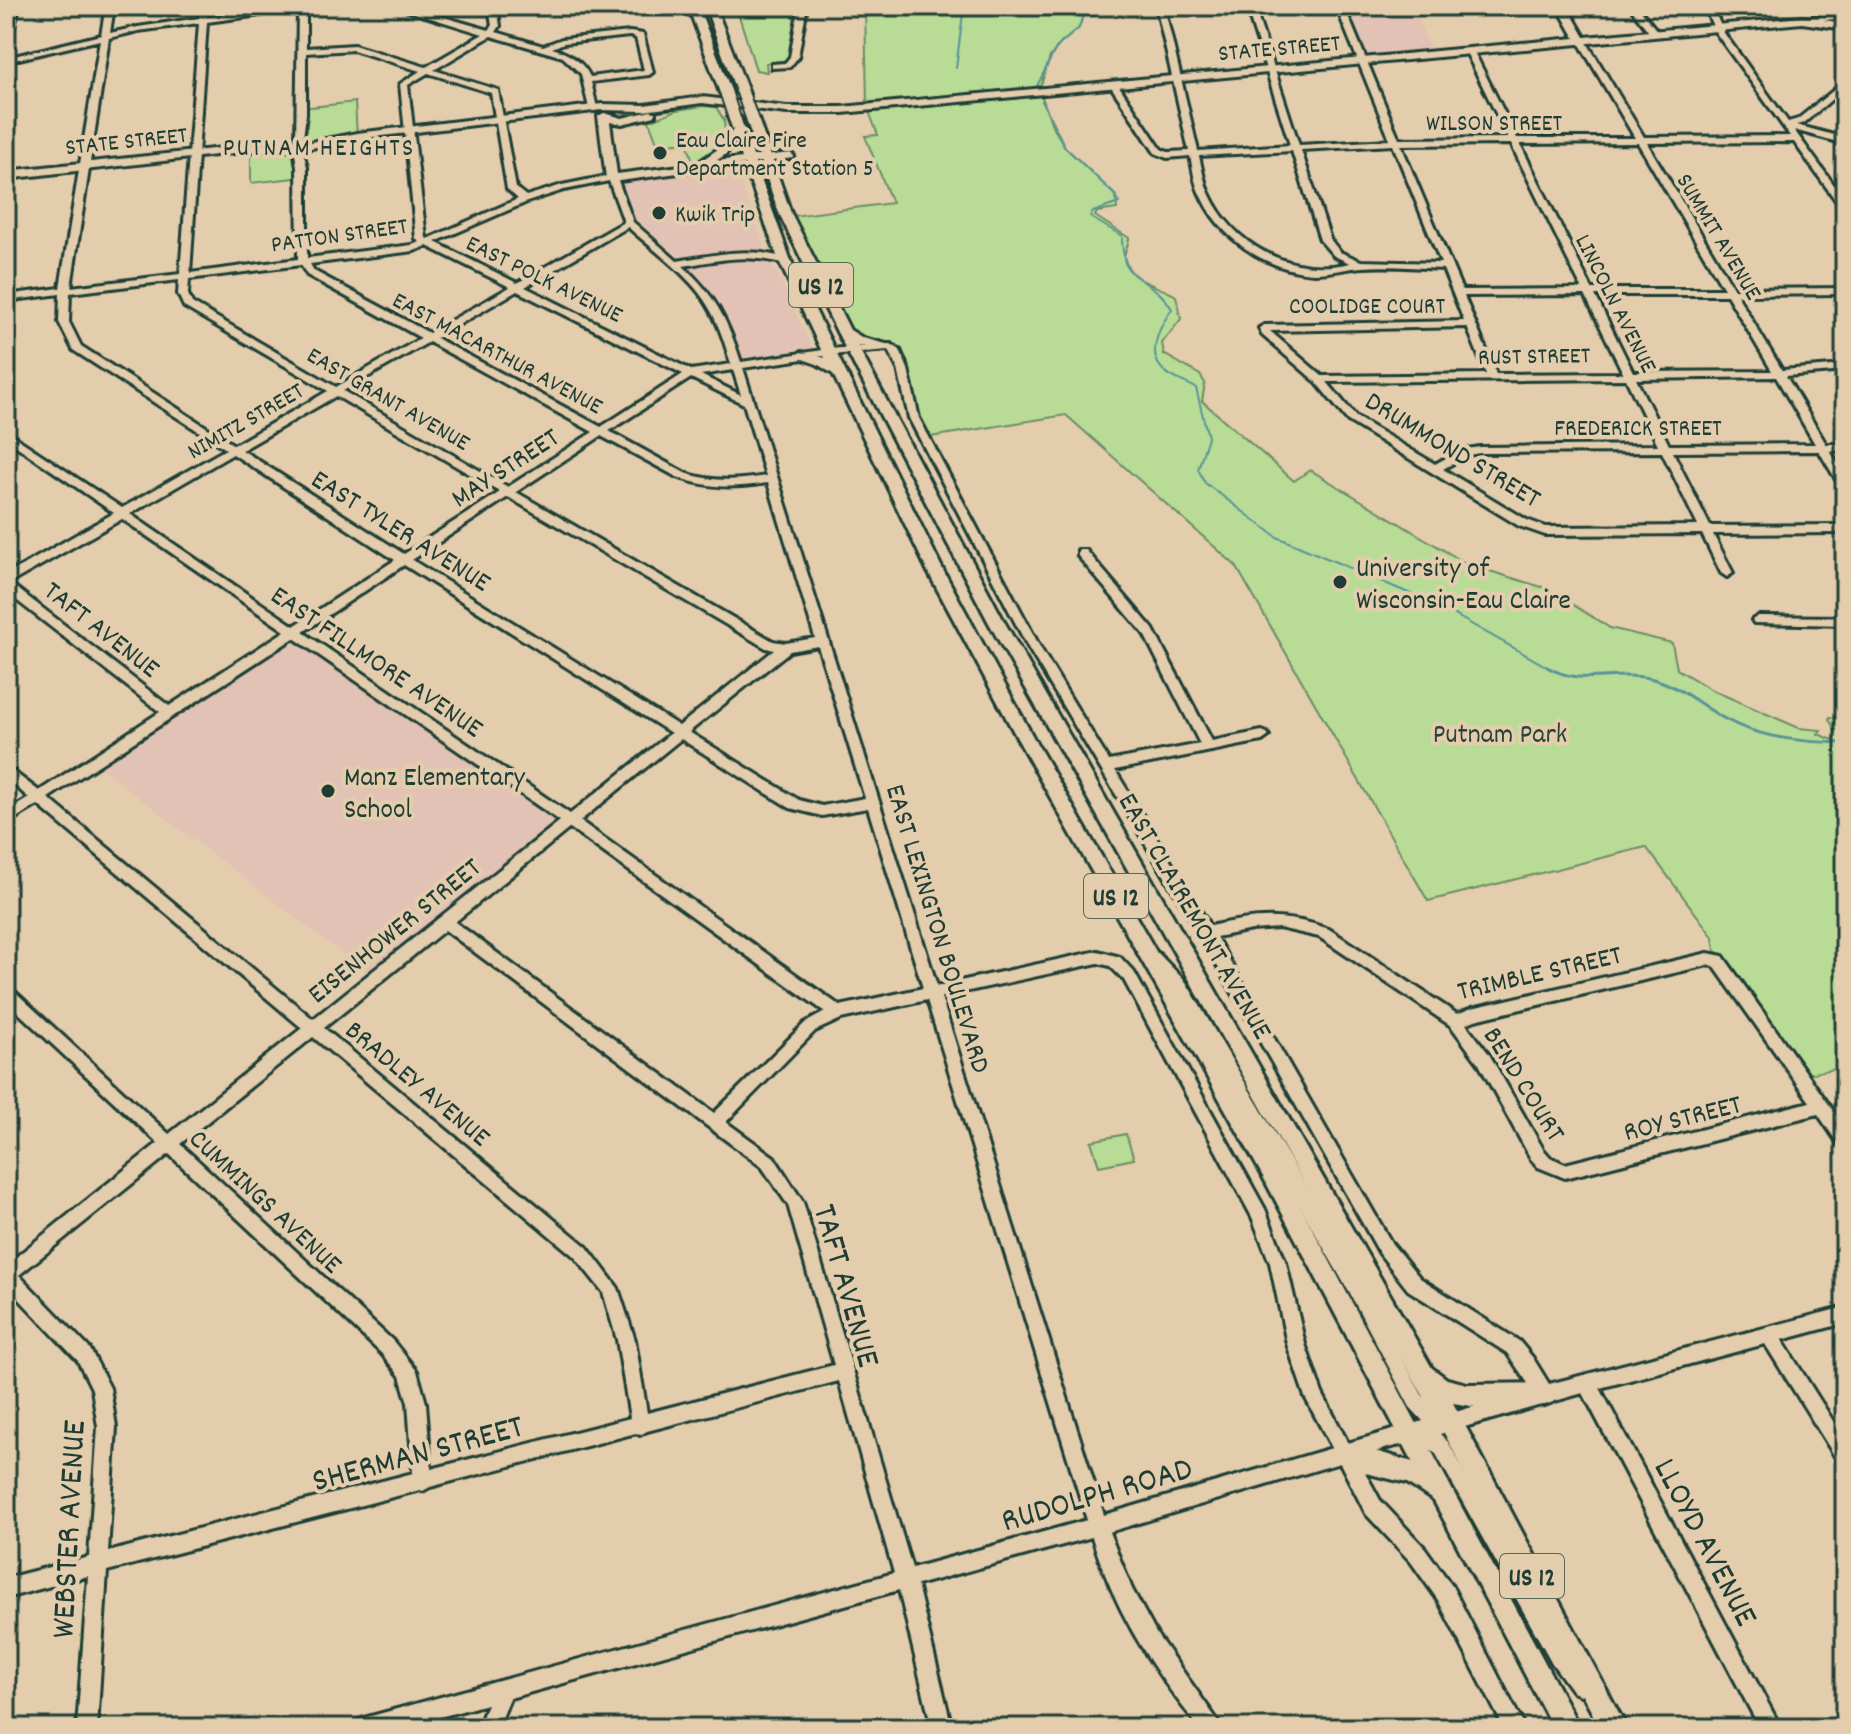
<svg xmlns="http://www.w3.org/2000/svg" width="1851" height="1734" viewBox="0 0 1851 1734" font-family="Dekko,sans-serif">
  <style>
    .built { fill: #e1c2b4 }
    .green { fill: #b8db96; stroke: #6c8c65; stroke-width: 2 }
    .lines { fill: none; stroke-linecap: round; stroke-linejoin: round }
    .stream-far1 { stroke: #589398; stroke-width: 2 }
    .stream { stroke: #589398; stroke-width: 3 }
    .minor-casing { stroke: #1f3d34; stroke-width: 6 }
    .major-casing { stroke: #1f3d34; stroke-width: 6 }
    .minor { fill: #e3cdad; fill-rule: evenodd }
    .major { fill: #e3cdad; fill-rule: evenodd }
    .major-bridge-casing { stroke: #1f3d34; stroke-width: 15; stroke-linecap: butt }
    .major-bridge { stroke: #e3cdad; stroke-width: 11 }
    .poi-dot { fill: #1f3d34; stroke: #e3cdad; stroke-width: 3 }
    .labels { text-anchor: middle; stroke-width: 8; stroke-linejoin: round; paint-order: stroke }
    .far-street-label { font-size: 24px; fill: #1f3d34; stroke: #e3cdad }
    .far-poi-label { font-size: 24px; fill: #1f3d34; stroke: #e3cdad; text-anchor: start }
    .far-neighbourhood-label { font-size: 26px; letter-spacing: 2px; fill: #1f3d34; stroke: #e3cdad }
    .shield { fill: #e3cdad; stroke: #5a6858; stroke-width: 2 }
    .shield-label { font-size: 26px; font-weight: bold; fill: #1f3d34 }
    .street-label { font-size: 28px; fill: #1f3d34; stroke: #e3cdad }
    .poi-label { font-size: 28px; fill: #1f3d34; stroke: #e3cdad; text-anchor: start }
    .park-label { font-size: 28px; fill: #274539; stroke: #e3cdad }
    .near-street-label { font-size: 34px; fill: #1f3d34; stroke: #e3cdad }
  </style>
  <rect width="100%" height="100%" fill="#e3cdad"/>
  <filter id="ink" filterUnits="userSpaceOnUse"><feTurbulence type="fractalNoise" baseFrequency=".0125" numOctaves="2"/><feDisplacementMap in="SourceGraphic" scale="16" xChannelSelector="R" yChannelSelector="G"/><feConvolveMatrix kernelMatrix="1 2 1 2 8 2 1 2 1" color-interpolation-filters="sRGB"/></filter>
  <g filter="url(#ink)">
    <path class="built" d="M595,6H679L688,8L598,17Z
      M1346,6H1447L1451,13L1416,14L1431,51L1371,57L1365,51Z
      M717,166L735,168L765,248L755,253L768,254L815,354L737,365L712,303L629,223L612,178Z
      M293,631L570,821L374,978L93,762Z"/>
    <path class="green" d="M736,6H801L790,60L766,63L767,72L756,70Z
      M865,6H1086L1079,28L1061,43L1050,57L1040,88L867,105Z
      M1041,94L1052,125L1065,147L1116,196L1117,209L1097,212L1095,216L1129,238C1129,244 1124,252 1124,258C1126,281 1161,286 1176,296L1181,319L1162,343L1164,354L1200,375L1205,383L1202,401L1294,481L1310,470L1467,564L1548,589L1610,628L1672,643L1677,669L1712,690L1799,728L1821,730L1818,734L1833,740L1836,732L1829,719L1830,717L1845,720V1067L1808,1074L1727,958L1715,951L1713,937L1646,847L1428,901L1236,566L1066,415L924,438L901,357L881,345L844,332L793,216L892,203L865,136L878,135L868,109Z
      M355,102L357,136L306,149L303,177L251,183V148L298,138L302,108Z
      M702,106L716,107L724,120L726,143L707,158L693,162L687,142L658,145L649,121L677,110Z
      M1126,1134L1134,1159L1099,1166L1091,1141Z"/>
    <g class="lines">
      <path class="stream-far1" d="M956,68L964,6
        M1037,86L1056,48L1079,28L1086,6
        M1042,101L1065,147L1116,196L1119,203L1093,212L1090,217L1122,236C1122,289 1151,273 1172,309C1161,324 1146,352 1162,369C1170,378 1185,382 1196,388L1208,437L1198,469L1205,483L1277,537L1439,606L1551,669"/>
      <path class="stream" d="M1547,667C1584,688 1611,670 1649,678C1678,684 1700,705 1725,719C1761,739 1805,742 1845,743"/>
      <defs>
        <path id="minor" d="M11,6H19L10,43L6,45V26Z
          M106,6H114L110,33L138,27L199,18L200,6H208L207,17L293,6H315L306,9V48L354,45L426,67L483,34L392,6H405L489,30L492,26L489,6H497L500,26L496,32L543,46L562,39L630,32L643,34L653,72L649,75L591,82L597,108L593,111L589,108L581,74L563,57L491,36L434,70L498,90L516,188L526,196L562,185L612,175L617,178L633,222L677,261C715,255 751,246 788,259L790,261L785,264C748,253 720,260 683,266C715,295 728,321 741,362L830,349L891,344L900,350L908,369L919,418L1041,649L1109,761L1200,744L1144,634L1078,556V550H1086L1153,629L1212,741L1262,731L1267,733L1269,736L1262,741L1115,770L1210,926C1255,916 1284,913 1329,929L1457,1014L1472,1008L1708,953L1723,956L1845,1127V1147L1839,1145L1818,1114L1565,1178L1538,1167L1531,1159L1479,1064L1451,1026L1319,937L1279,928L1252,930L1216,937L1392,1244L1420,1278L1519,1341L1533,1358L1549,1384L1845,1307V1323L1782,1340L1845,1440V1466L1839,1463L1765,1344L1600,1388L1781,1728H1760L1583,1393L1440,1434L1448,1442L1566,1649L1590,1685L1587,1692L1580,1695L1573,1692L1552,1663L1436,1454C1415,1433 1381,1451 1357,1458L1380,1500L1425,1548L1452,1586L1525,1728H1504L1438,1600L1411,1562L1366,1514L1340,1463L1109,1532L1132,1589L1157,1635L1223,1728H1200C1153,1672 1113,1607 1092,1537L917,1585L952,1728H932L899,1590L510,1698L498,1728H478L487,1704L400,1728H354L357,1721L364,1718L894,1573L839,1381L647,1431L640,1435L636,1433L430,1487L423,1491L420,1490L107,1571L97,1728H77L88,1576L6,1598V1578L89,1557L98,1427L92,1389L78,1361L6,1285V1265L158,1143L6,1001V986L11,988L169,1134L302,1028L38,805L6,824V812L29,798L6,778V766L39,791L160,712L6,592V575L114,513L6,439V431L122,508L226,449L73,350L59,322L60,294L6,301V295L60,288L100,40L6,62V58L101,35ZM298,10L296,140L303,138L306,114V53L353,50L420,71L400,84L416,239L420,242L412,245L307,258V167L302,147L298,144L294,147L297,167L298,259L190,273L207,22ZM199,23L180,274L71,287L109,38L138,31ZM630,36L636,38L644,70L590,77C583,61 568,53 552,48L564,43ZM428,73L491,93L507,189L518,199L428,239L426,238L408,85ZM609,181L624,222L517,283L435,242L527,202L564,190ZM628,227C653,250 692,277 708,306C719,324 725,344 731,364L691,370L525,287ZM427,246L510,287L429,333L314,271L310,264L414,251ZM301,265L307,275L421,338L336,387L192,303L188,294L189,279ZM179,280L178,294L184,307L328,391L234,445L81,346L69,322L70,293ZM517,291L683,374L601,427L436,338ZM429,342L593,432L508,487L343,391ZM888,350L898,369L909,418L1029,649L1201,937L1380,1254L1408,1290L1507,1353L1532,1389L1449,1414L1436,1409L1422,1395L1361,1280L1186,982L1158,953H1148L1146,957L1176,990L1349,1292L1410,1407L1423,1421L1348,1443L1322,1393L1305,1344L1286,1263L1265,1209L1134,972L1120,957L1098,951L937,986L743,368L830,355ZM733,370L741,395L701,375ZM691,378L744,404L766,476C737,481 713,482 685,473L609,431ZM336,396L500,492L404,554L242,450ZM601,436L677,477C709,489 735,488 768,483L815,638L786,643L773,641L516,492ZM233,454L395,560L294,626L130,514ZM508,497L766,648L774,650L679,726L412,560ZM122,519L285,631L169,706L10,583ZM404,565L671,733L570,814L303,632ZM294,638L560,821L313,1019L48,798ZM818,646L865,798L822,806L799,800L689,732L790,651ZM681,739L790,808L822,816L868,808L923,988L840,1006L580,821ZM570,828L825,1012L805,1023L714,1113L455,922ZM445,930L762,1167L788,1205L834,1365L647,1413L635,1340L618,1288L587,1247L324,1028ZM1098,963L1110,966L1124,980L1252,1217L1270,1263L1287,1344L1305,1397L1332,1448L1104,1515L941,997ZM1708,965L1714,966L1810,1102L1565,1164L1550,1157L1543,1149L1489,1054L1466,1024L1475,1020ZM927,1000L1087,1520L912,1568L803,1202L774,1157L726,1122L815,1031L841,1019ZM313,1037L575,1257L603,1292L617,1340L630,1418L431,1469L426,1403L417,1371L393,1341L180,1144ZM169,1154L381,1353L400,1376L408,1403L413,1473L108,1552L116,1427L110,1388L90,1349L19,1275Z
          M799,6H807L798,57L790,67L772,68V64L785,63L790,57Z
          M1156,6H1164L1198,151L1290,145L1246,6H1254L1299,145L1390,140L1336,6H1344L1399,139L1508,138L1466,52L1470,50L1474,52L1517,138H1635L1578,41L1582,39L1586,41L1644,137L1790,136L1716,33L1704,6H1712L1724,33L1788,122L1798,119L1845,81V88L1804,123L1796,125L1845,138V144L1794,130L1845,200V210L1842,209L1794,142L1647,143L1734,289L1845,288V294L1737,295L1782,370L1845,365V371L1786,376L1826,444H1845V450L1830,451L1845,476V489L1841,488L1819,451L1673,452L1710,526L1845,525V533L1713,534L1733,573L1727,577L1721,573L1702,534L1545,535L1519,526L1348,421L1315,381L1262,335L1259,328L1264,325L1464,321L1443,269C1417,268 1390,265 1363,267C1347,268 1331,273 1314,273C1265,270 1219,238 1199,192C1194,181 1193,168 1190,156L1167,158L1155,153L1110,85L1117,83L1161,149L1168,152L1189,151ZM1638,143L1724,289H1592L1520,144ZM1511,144L1582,289L1462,290L1401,145ZM1393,145L1441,263L1361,261L1340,252L1330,239L1301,150ZM1292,151L1320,240L1334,256L1350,263C1292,277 1233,246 1209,193C1204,182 1202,168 1199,156ZM1585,295L1623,373L1496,374L1464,296ZM1595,295H1727L1772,371L1633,372ZM1467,327L1486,374L1322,376L1270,331ZM1776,377L1815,444L1669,445L1636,379ZM1626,379L1658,445L1480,447L1461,450L1435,464L1356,417L1327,382ZM1662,452L1698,526L1546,527L1527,520L1443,469L1468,455L1480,453Z
          M1629,6H1637L1658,32V36H1652Z
          M1845,14V18L1802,22L1798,20L1802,18Z
          M790,153L794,156L793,158L765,162L760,159L765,156Z
          M1758,616L1845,617V625L1754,623L1752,620Z"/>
        <path id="major" d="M688,6H698L732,93L730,95L720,93Z
          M705,6H715L749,94L747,96L737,94Z
          M1557,6H1567L1585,37L1802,17L1845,23V29L1802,23L842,113H787L702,103L644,111L602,110L357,139L301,150L251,151L6,179V171L251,145L301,144L357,133L602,104L644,105L702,97L787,107H842L1575,38Z
          M651,111L655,112V116L622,124L610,122L617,174L696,164L718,149L733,130L728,117L734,114L740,117L753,156H759L746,119L752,116L758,119L791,213L850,330L863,338L894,346L887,350L857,345L1005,623L1432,1368L1447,1379L1467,1384L1545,1383L1553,1386L1556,1394L1553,1402L1545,1405L1483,1408L1453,1403L1627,1728H1600L1443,1431L989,623L837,332L779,213L761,162L755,163L791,261L942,568L1033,737L1275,1159L1580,1728H1553L1434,1501L1407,1483L1357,1471L1336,1462L1332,1454L1336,1446L1344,1442L1413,1462L1261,1173L1017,738L926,568L833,374L817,364L794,356L801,352L825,358L779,261L744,164L612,182L606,178L598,116L604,113L622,118ZM736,140L742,158L716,161L726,154Z"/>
      </defs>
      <use href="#minor" class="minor-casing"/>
      <use href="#major" class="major-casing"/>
      <use href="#minor" class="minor"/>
      <use href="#major" class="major"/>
      <defs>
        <path id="major-bridge" d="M726,93L734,117
          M743,94L752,119"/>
      </defs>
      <use href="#major-bridge" class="major-bridge-casing"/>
      <use href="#major-bridge" class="major-bridge"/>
    </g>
  </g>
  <g class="poi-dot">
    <circle cx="660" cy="153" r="8"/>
    <circle cx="659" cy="213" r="8"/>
    <circle cx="1340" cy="582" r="8"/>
    <circle cx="328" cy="791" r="8"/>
  </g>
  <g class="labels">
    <g class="far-street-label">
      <text transform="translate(1279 47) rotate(-5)" y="8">STATE STREET</text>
      <text x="1494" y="130">WILSON STREET</text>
      <text transform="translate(126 140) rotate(-6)" y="8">STATE STREET</text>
      <text transform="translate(339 234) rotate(-8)" y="8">PATTON STREET</text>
      <text transform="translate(1720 236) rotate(59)" y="8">SUMMIT AVENUE</text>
      <text transform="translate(545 278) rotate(26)" y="8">EAST POLK AVENUE</text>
      <text transform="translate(1617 303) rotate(63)" y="8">LINCOLN AVENUE</text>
      <text x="1367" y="313">COOLIDGE COURT</text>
      <text transform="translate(498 352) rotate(28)" y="8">EAST MACARTHUR AVENUE</text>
      <text transform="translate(1534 355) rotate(-1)" y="8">RUST STREET</text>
      <text transform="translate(389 398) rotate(30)" y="8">EAST GRANT AVENUE</text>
      <text transform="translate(245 420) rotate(-30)" y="8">NIMITZ STREET</text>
      <text x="1638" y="435">FREDERICK STREET</text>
    </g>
    <g class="far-poi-label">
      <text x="676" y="147">Eau Claire Fire<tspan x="676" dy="28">Department Station 5</tspan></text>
      <text x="675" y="221">Kwik Trip</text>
    </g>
    <g class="far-neighbourhood-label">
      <text x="319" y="155">PUTNAM HEIGHTS</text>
    </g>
    <g class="shield">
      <rect x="789" y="263" width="64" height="44" rx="6"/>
      <rect x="1084" y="874" width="64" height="44" rx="6"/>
      <rect x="1500" y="1554" width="64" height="44" rx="6"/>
    </g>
    <g class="shield-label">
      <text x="821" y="294">US 12</text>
      <text x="1116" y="905">US 12</text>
      <text x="1532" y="1585">US 12</text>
    </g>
    <g class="street-label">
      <text transform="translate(1454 448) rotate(31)" y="10">DRUMMOND STREET</text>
      <text transform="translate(504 466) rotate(-33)" y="10">MAY STREET</text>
      <text transform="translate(402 529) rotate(32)" y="10">EAST TYLER AVENUE</text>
      <text transform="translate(103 628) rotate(38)" y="10">TAFT AVENUE</text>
      <text transform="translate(378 660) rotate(34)" y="10">EAST FILLMORE AVENUE</text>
      <text transform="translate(1197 915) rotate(60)" y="10">EAST CLAIREMONT AVENUE</text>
      <text transform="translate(940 928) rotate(73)" y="10">EAST LEXINGTON BOULEVARD</text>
      <text transform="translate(393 929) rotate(-39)" y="10">EISENHOWER STREET</text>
      <text transform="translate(1539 971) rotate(-13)" y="10">TRIMBLE STREET</text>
      <text transform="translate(419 1082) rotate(40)" y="10">BRADLEY AVENUE</text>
      <text transform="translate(1526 1083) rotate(58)" y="10">BEND COURT</text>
      <text transform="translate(1682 1116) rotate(-14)" y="10">ROY STREET</text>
      <text transform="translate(267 1200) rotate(43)" y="10">CUMMINGS AVENUE</text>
    </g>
    <g class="poi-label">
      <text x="1356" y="576">University of<tspan x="1356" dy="32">Wisconsin-Eau Claire</tspan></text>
      <text x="344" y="785">Manz Elementary<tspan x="344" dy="32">School</tspan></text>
    </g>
    <g class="park-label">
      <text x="1500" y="742">Putnam Park</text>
    </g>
    <g class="near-street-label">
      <text transform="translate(849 1285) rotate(74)" y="12">TAFT AVENUE</text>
      <text transform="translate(417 1451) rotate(-15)" y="12">SHERMAN STREET</text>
      <text transform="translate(1096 1492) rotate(-16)" y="12">RUDOLPH ROAD</text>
      <text transform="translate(66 1529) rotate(-87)" y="12">WEBSTER AVENUE</text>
      <text transform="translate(1708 1541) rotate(62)" y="12">LLOYD AVENUE</text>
    </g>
  </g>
  <rect width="1851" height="1734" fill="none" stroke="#e3cdad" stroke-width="32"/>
  <rect x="16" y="16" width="1819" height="1702" fill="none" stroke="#1f3d34" stroke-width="3" filter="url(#ink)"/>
</svg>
